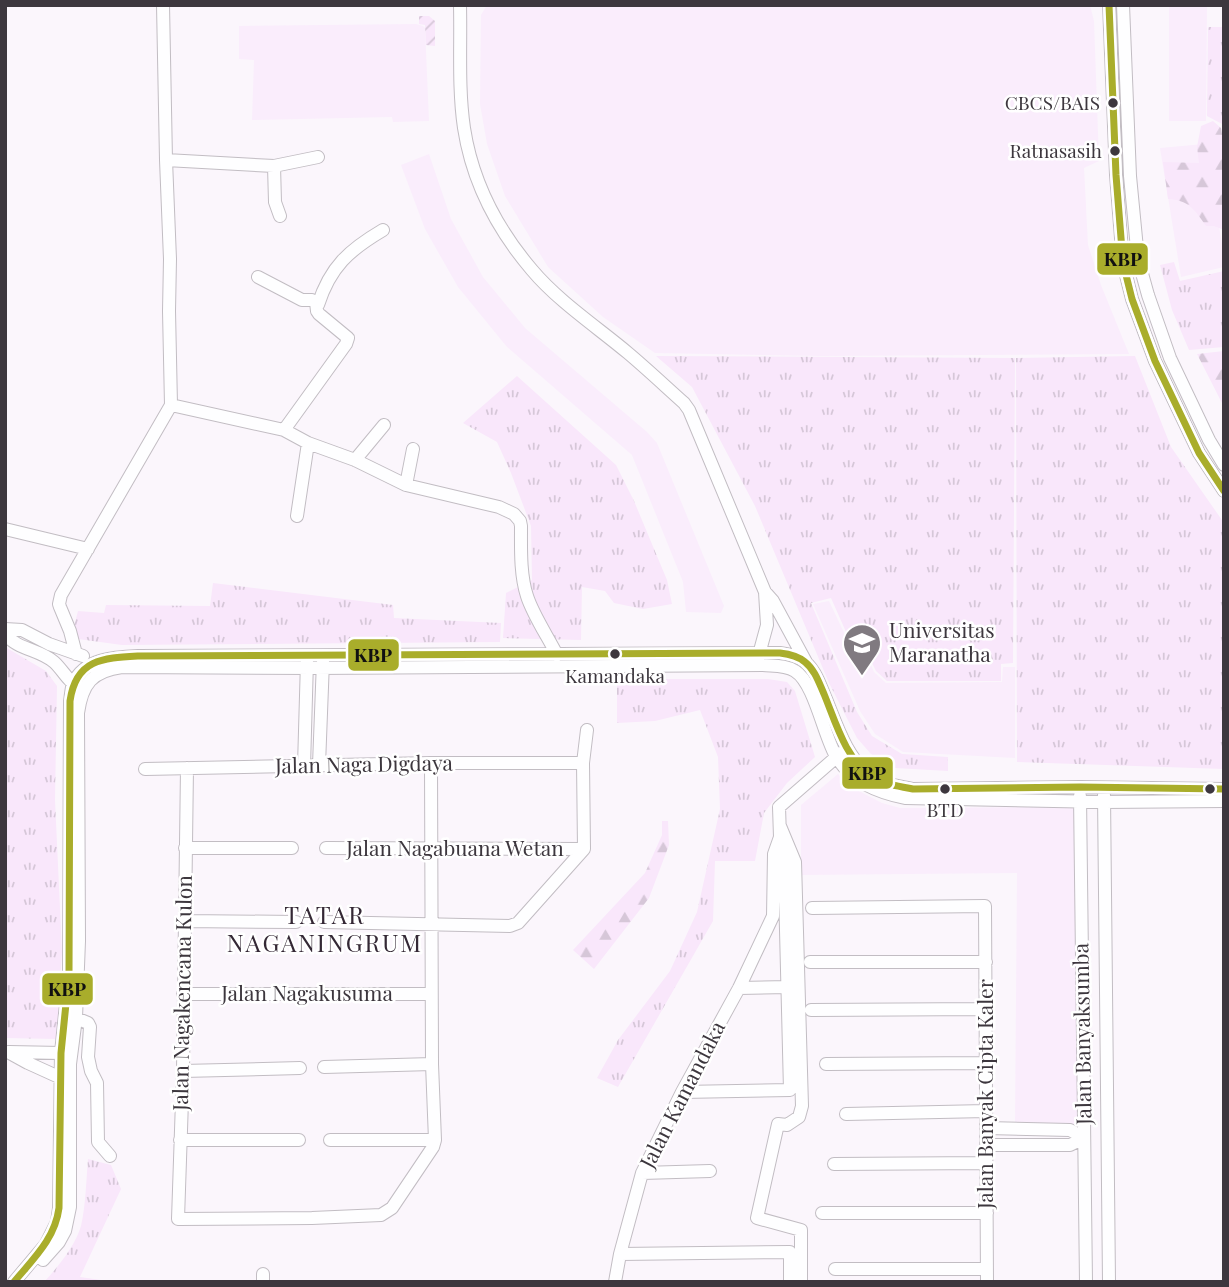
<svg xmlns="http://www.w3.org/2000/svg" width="1229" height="1287" viewBox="0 0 1229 1287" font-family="'Playfair Display',serif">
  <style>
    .built { fill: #faedfc }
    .grass { fill: url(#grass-tufts) }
    .forest { fill: url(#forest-firs) }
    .garden { fill: url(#garden-furrows) }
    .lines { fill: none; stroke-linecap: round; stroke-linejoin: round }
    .minor-casing { stroke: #c2bdc3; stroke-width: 14 }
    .minor { stroke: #fefeff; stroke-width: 12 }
    .bus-1-casing { stroke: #fff; stroke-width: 12 }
    .bus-1 { stroke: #a9ad2b; stroke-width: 7 }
    .bus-dot { fill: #3d373e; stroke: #fff; stroke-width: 2.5 }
    .labels { text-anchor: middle; stroke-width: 5; stroke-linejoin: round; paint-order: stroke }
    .bus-label { font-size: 19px; fill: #3d373e; stroke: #fff; text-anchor: end }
    .poi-label { font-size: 21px; fill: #3d373e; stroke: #fff; text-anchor: start }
    .street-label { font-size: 21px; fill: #3d373e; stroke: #fff }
    .quarter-label { font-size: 24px; letter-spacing: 2px; fill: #342835; stroke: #fff }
    .line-badge { stroke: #fff; stroke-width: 2.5 }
    .pale-badge-label { font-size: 19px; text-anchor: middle; font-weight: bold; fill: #111 }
  </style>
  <defs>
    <pattern id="grass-tufts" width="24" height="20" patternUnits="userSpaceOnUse" patternTransform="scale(1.75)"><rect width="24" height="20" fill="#f9e7fb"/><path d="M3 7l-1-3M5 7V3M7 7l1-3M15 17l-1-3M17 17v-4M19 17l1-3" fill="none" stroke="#d6c7d8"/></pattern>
    <pattern id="forest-firs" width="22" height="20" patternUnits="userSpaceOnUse" patternTransform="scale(1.75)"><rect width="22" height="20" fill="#f9e7fb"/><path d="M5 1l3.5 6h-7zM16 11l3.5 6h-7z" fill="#d6c7d8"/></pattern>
    <pattern id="garden-furrows" width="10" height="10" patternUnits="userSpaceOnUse" patternTransform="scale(1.75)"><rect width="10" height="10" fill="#f9e7fb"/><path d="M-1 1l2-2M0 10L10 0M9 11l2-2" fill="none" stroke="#d6c7d8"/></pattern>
  </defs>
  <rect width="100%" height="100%" fill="#fbf6fc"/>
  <path class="built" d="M487,5H1090L1094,21L1099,161L1084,168L1088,245L1101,285L1129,354L820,356L655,353L603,317L548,267L505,196L487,144L480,104L481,15Z
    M1169,5H1207L1206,121H1169Z
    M416,24L423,26L425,28L429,121L393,122L392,117L252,120L254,60L239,59V26Z
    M1204,144L1224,254V267L1181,277L1160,148Z
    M429,154L451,219L483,277L525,328L647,432L657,443L724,606L721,613L686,612L683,582L632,455L507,347L458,287L425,229L401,165Z
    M829,601L849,643L866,654L874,672L886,683L1002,682L1003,667H1015V758L903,752L875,734L860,711L813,604Z
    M838,774L851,787L882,803L900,808L1075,807L1080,1124H1015L1017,873L801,875V805Z"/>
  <path class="grass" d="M1208,27H1224V125L1207,116Z
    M1174,262L1180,281L1224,271V347L1189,350L1172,310L1160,265Z
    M656,356L1015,358L1013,663L1001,664V681H887L876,671L867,653L850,641L831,598L811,603L857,712L872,736L902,754L948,757V771L895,768L871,754L857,738L829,683L755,506L692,387Z
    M1135,356L1171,447L1224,523V769L1017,762L1016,358Z
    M517,376L616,465L634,501L667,580L672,604L643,609L614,603L605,591L582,587L581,640L503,638L506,593L532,580L531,526L511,473L497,442L463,423Z
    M213,583L393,605L394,618L501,623L500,642L122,645L78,639L73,630L78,611L104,613L106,605L210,606Z
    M5,647L46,671L57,686L55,800L62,952L57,1039L5,1038Z
    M617,679H768L787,682L795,691L815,757L787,783L764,813L755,861H715L713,921L618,1087L597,1078L618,1040L670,971L697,912L720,809L718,757L700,710L655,721L617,723Z
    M88,1159L111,1165L121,1189L80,1277L115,1282H44C58,1267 75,1246 81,1226C86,1204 86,1181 88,1159Z"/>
  <path class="forest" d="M1213,121L1221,128L1224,146V202H1222L1224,230L1214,226H1206C1195,210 1189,200 1168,199L1163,162L1199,163L1197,147L1201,126Z
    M1224,351V407L1197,354Z
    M662,821H668L669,845L649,898L594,969L573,950L645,873L662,835Z"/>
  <path class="garden" d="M419,16H429L435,21V46L426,45L425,25L419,24Z"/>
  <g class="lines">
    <defs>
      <path id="minor" d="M163,5L166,160L170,259L169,311L171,405L284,430L308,443L355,460L406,485L499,507L514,514L520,521L521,526C521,548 520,575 527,596C533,615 548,637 557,655
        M460,5C461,46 458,87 464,128C472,180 497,229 532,270C558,301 597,327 628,353C647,369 665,386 684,403L689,410L765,592L773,601L806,662
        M1109,5L1116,175L1123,263L1132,299L1155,361L1199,453L1224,491
        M1123,5L1130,176L1138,259L1148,295L1170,358L1209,440L1224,465
        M166,160L274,166L318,157
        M274,166L275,202L280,216
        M258,277L302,300H312L316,302L317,311L319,314L348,338L346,344L284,430
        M318,305C330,267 349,250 383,230
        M355,460L384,425
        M406,485L413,449
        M297,516L308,443
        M5,529L88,549
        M5,629L22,630L49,644L83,656
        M5,634C18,650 39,649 54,662C63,670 68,682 78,686
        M76,654L70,631L60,607L59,604L61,595L171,405
        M758,658L767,625L765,592
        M319,765L323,661
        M304,766L307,661
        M187,768L183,1071L178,1219L312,1218L381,1215L392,1208L433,1147L435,1140L432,1064L431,763
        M145,769L431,763H583
        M1104,795L1109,1282
        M1080,796L1086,1282
        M780,826L795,862L802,1106L799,1117L787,1125L778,1124L757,1218L801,1230V1282
        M185,848H292
        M326,848L584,849
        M782,897L785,890V854L780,837L779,807L841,753
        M812,908L985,906L987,1282
        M184,921L296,922
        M324,922L510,926L518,923L584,849L583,763L587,730
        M810,962H986
        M739,988L788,987
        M183,994H431
        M811,1010L986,1009
        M76,1018L88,1023L90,1027L88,1057L91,1071L97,1083L98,1142L110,1156
        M8,1052L28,1063L61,1078
        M9,1052L61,1053
        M826,1064L986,1063
        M324,1067L432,1064
        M183,1071L300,1068
        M682,1092L790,1090L785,890
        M846,1114L986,1111
        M987,1128L1070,1130L1084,1138
        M180,1140H299
        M330,1140H435
        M987,1145H1070L1084,1138
        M834,1164L987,1163
        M642,1173L710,1171
        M822,1213H987
        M620,1254L790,1252V1282
        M43,1260L59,1242L65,1231L70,1207V1064L76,1018L79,941L78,713C82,684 92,671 122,667L314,668L763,665C774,666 786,665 795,671C815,683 824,738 837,758C854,783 877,792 905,798L1104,802L1224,801
        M835,1269H987
        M263,1274V1282
        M14,1282L46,1244L57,1222L59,1208L61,1053L69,974L70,701C71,696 71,689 73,684C84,658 115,657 139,656L780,653C787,654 794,655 801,659C815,667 820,685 826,699C837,726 847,759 872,777C884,785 899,786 913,789L1080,787L1224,789
        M615,1282L620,1254L642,1173L682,1092L739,988L773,916L774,854L780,837"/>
    </defs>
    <use href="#minor" class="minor-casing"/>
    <use href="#minor" class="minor"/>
    <defs>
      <path id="bus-1" d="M1109,5L1116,175L1123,263L1132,299L1155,361L1199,453L1224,491
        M14,1282C33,1259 55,1239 59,1208L61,1053L69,974L70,701C76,659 103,658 139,656L780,653C789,654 798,656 805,662C815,670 819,683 824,694C836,723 845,758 872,777C884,785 899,786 913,789L1080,787L1224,789"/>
    </defs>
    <use href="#bus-1" class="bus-1-casing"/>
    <use href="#bus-1" class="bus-1"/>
  </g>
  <defs>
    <symbol id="university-pin" viewBox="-11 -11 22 30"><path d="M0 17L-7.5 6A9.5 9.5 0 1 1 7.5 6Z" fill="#807a80" stroke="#fff"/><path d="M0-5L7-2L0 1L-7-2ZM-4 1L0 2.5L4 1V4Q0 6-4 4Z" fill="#fff"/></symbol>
  </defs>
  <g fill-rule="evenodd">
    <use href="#university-pin" x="840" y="621" width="44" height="60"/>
  </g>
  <g class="bus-dot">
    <circle cx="1113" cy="103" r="6"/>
    <circle cx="1115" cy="151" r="6"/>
    <circle cx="615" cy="654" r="6"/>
    <circle cx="945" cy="789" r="6"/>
    <circle cx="1210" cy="789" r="6"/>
  </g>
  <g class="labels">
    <g class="bus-label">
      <text x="1100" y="110">CBCS/BAIS</text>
      <text x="1102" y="158">Ratnasasih</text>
      <text x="615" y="683" text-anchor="middle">Kamandaka</text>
      <text x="945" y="817" text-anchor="middle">BTD</text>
    </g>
    <g class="poi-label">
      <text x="889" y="638">Universitas<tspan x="889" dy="24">Maranatha</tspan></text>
    </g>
    <g class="street-label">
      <text transform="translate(364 765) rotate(-1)" y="7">Jalan Naga Digdaya</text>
      <text x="455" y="856">Jalan Nagabuana Wetan</text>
      <text transform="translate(183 993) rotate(-89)" y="7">Jalan Nagakencana Kulon</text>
      <text x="307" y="1001">Jalan Nagakusuma</text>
      <text transform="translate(1083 1034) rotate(-91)" y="7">Jalan Banyaksumba</text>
      <text transform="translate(986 1094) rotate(-90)" y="7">Jalan Banyak Cipta Kaler</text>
      <text transform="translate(683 1095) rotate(-63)" y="7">Jalan Kamandaka</text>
    </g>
    <g class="quarter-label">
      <text x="325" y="924">TATAR<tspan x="325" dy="28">NAGANINGRUM</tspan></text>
    </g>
  </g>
  <g class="line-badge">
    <rect x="1096" y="242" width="53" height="34" rx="7" fill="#a9ad2b"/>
    <rect x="347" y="638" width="53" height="34" rx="7" fill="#a9ad2b"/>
    <rect x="841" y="756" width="53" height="34" rx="7" fill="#a9ad2b"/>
    <rect x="41" y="972" width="53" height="34" rx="7" fill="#a9ad2b"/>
  </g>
  <g class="pale-badge-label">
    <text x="1123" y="266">KBP</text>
    <text x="373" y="662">KBP</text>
    <text x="867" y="780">KBP</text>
    <text x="67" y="996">KBP</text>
  </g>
  <rect width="1229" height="1287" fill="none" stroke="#3d373e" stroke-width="14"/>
</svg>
